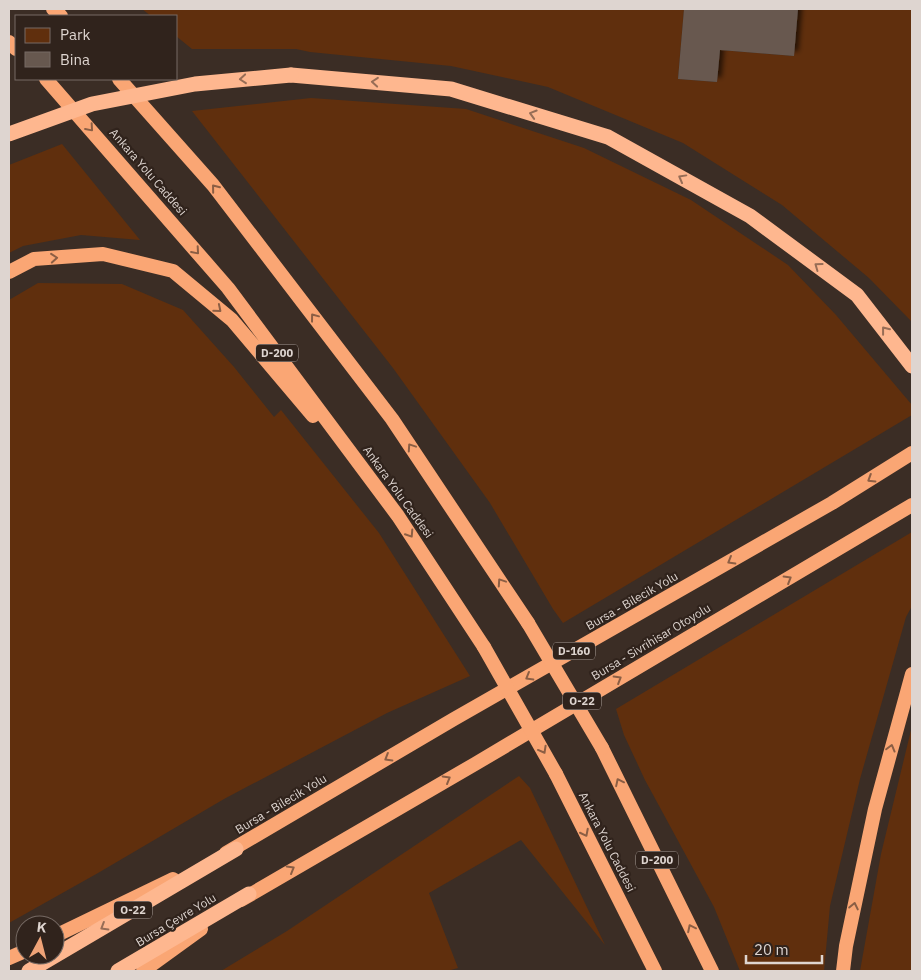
<svg xmlns="http://www.w3.org/2000/svg" width="921" height="980" viewBox="0 0 921 980" font-family="'IBM Plex Sans',sans-serif">
  <style>
    .green { fill: #602f0d }
    .building { fill: #67584f; filter: url(#shadow) }
    .lines { fill: none; stroke-linecap: round; stroke-linejoin: round }
    .trunk { stroke: #faa674; stroke-width: 14 }
    .motorway { stroke: #feb78f; stroke-width: 15 }
    .trunk-bridge { stroke: #faa674; stroke-width: 14 }
    .motorway-bridge { stroke: #feb78f; stroke-width: 15 }
    .oneway { stroke: #976d56 }
    .oneway2 { stroke: #8b5e44 }
    .labels { text-anchor: middle; stroke-width: 4.5; stroke-linejoin: round; paint-order: stroke }
    .shield { fill: #30231c; stroke: #aaa09a; stroke-width: 1 }
    .shield-label { font-size: 11px; font-weight: bold; fill: #ded5d0 }
    .street-label { font-size: 12px; fill: #ded5d0; stroke: #30231c }
  </style>
  <defs>
    <filter id="shadow"><feDropShadow dx="4.5" dy="-4.5" stdDeviation="2.5" flood-color="#0009"/></filter>
  </defs>
  <rect width="100%" height="100%" fill="#3b2d25"/>
  <path class="green" d="M142,9H684L678,79L717,82L720,50L794,56L798,9H912V322L869,278L782,205L683,143L548,87L451,66L310,52L296,49H192L176,36V16H151Z
    M311,98L466,109L584,148L691,200L788,265L836,315L912,405V415L563,623L553,609L490,503L393,368L192,111Z
    M62,144L140,240L81,235L23,246L9,253V165Z
    M38,283L122,284L183,310L234,367L274,417L281,410L379,533L470,676L387,713L224,799L98,873L9,923V300Z
    M912,532V606L906,617L860,779L830,906L824,971H740L714,907L645,780L624,735L616,709Z
    M912,726V971H860L881,854Z
    M519,776L530,788L605,945L521,840L429,893L458,968L447,971H221L287,931Z"/>
  <path class="building" d="M684,9H798L794,56L720,50L717,82L678,79Z"/>
  <g class="lines">
    <path class="trunk" d="M53,9L61,16
      M9,42L16,49
      M46,79L228,288L398,516L484,647
      M119,79L213,185L392,419L528,623
      M9,272L34,259L103,254L173,271L232,320L313,416
      M602,748L712,971
      M556,774L655,971
      M226,853L454,719L832,503L912,453
      M241,900L475,764L912,505
      M55,936L173,879
      M9,958L25,951
      M143,971L201,929
      M843,971L846,946L875,809L912,674"/>
    <path class="motorway" d="M291,75L451,89L608,137L750,216L857,295L912,366
      M29,971L236,849
      M118,971L249,894"/>
    <path class="trunk-bridge" d="M528,623L602,748
      M484,647L556,774"/>
    <path class="motorway-bridge" d="M9,134L92,104L195,84L291,75"/>
  </g>
  <defs><path id="oneway-chevron" d="M-2-3.5L2.5 0L-2 3.5" fill="none" stroke-width="1.6" stroke-linecap="round" stroke-linejoin="round" transform="scale(1.25)"/></defs>
  <g class="oneway">
    <use href="#oneway-chevron" transform="translate(243 79) rotate(175)"/>
    <use href="#oneway-chevron" transform="translate(375 82) rotate(-175)"/>
    <use href="#oneway-chevron" transform="translate(533 114) rotate(-163)"/>
    <use href="#oneway-chevron" transform="translate(682 178) rotate(-151)"/>
    <use href="#oneway-chevron" transform="translate(818 266) rotate(-144)"/>
    <use href="#oneway-chevron" transform="translate(885 330) rotate(-128)"/>
    <use href="#oneway-chevron" transform="translate(104 927) rotate(149)"/>
  </g>
  <g class="oneway2">
    <use href="#oneway-chevron" transform="translate(90 128) rotate(49)"/>
    <use href="#oneway-chevron" transform="translate(215 188) rotate(-129)"/>
    <use href="#oneway-chevron" transform="translate(196 251) rotate(49)"/>
    <use href="#oneway-chevron" transform="translate(54 258) rotate(-5)"/>
    <use href="#oneway-chevron" transform="translate(218 309) rotate(40)"/>
    <use href="#oneway-chevron" transform="translate(314 317) rotate(-127)"/>
    <use href="#oneway-chevron" transform="translate(411 447) rotate(-124)"/>
    <use href="#oneway-chevron" transform="translate(871 479) rotate(148)"/>
    <use href="#oneway-chevron" transform="translate(410 534) rotate(57)"/>
    <use href="#oneway-chevron" transform="translate(731 561) rotate(150)"/>
    <use href="#oneway-chevron" transform="translate(788 579) rotate(-31)"/>
    <use href="#oneway-chevron" transform="translate(501 582) rotate(-124)"/>
    <use href="#oneway-chevron" transform="translate(529 677) rotate(150)"/>
    <use href="#oneway-chevron" transform="translate(618 679) rotate(-31)"/>
    <use href="#oneway-chevron" transform="translate(891 748) rotate(-75)"/>
    <use href="#oneway-chevron" transform="translate(543 750) rotate(61)"/>
    <use href="#oneway-chevron" transform="translate(388 758) rotate(149)"/>
    <use href="#oneway-chevron" transform="translate(447 779) rotate(-30)"/>
    <use href="#oneway-chevron" transform="translate(619 782) rotate(-116)"/>
    <use href="#oneway-chevron" transform="translate(585 833) rotate(63)"/>
    <use href="#oneway-chevron" transform="translate(291 869) rotate(-30)"/>
    <use href="#oneway-chevron" transform="translate(854 906) rotate(-78)"/>
    <use href="#oneway-chevron" transform="translate(691 928) rotate(-116)"/>
  </g>
  <g class="labels">
    <g class="shield">
      <rect x="256" y="344.5" width="42" height="17" rx="4"/>
      <rect x="553" y="642.5" width="42" height="17" rx="4"/>
      <rect x="563" y="692.5" width="38" height="17" rx="4"/>
      <rect x="636" y="851.5" width="42" height="17" rx="4"/>
      <rect x="114" y="901.5" width="38" height="17" rx="4"/>
    </g>
    <g class="shield-label">
      <text x="277" y="357">D-200</text>
      <text x="574" y="655">D-160</text>
      <text x="582" y="705">O-22</text>
      <text x="657" y="864">D-200</text>
      <text x="133" y="914">O-22</text>
    </g>
    <g class="street-label">
      <text transform="translate(148 172) rotate(49)" y="4">Ankara Yolu Caddesi</text>
      <text transform="translate(398 492) rotate(54)" y="4">Ankara Yolu Caddesi</text>
      <text transform="translate(632 601) rotate(-30)" y="4">Bursa - Bilecik Yolu</text>
      <text transform="translate(651 642) rotate(-31)" y="4">Bursa - Sivrihisar Otoyolu</text>
      <text transform="translate(281 804) rotate(-31)" y="4">Bursa - Bilecik Yolu</text>
      <text transform="translate(607 842) rotate(63)" y="4">Ankara Yolu Caddesi</text>
      <text transform="translate(176 920) rotate(-31)" y="4">Bursa Çevre Yolu</text>
    </g>
  </g>
  <rect width="921" height="980" fill="none" stroke="#ded5d0" stroke-width="20"/>
  <rect x="15" y="15" width="162" height="65" fill="#30231c" stroke="#766a64"/>
  <rect x="25" y="28" width="25" height="15" fill="#602f0d" stroke="#766a64"/>
  <text x="60" y="40" font-size="15" fill="#ded5d0">Park</text>
  <rect x="25" y="52" width="25" height="15" fill="#67584f" stroke="#766a64"/>
  <text x="60" y="65" font-size="15" fill="#ded5d0">Bina</text>
  <g transform="translate(40 940) rotate(7)"><circle r="24" fill="#30231c" stroke="#766a64"/>
  <path d="M0-4L9 19L0 12L-9 19Z" fill="#efa377"/>
  <text y="-8" font-size="14" font-weight="bold" text-anchor="middle" fill="#ded5d0">K</text>
  </g>
  <path d="M746 955v8h76v-8" fill="none" stroke="#ded5d0" stroke-width="2.5"/>
  <text x="754" y="955" font-size="15" fill="#ded5d0" stroke="#30231c" stroke-width="4" paint-order="stroke">20 m</text>
</svg>
